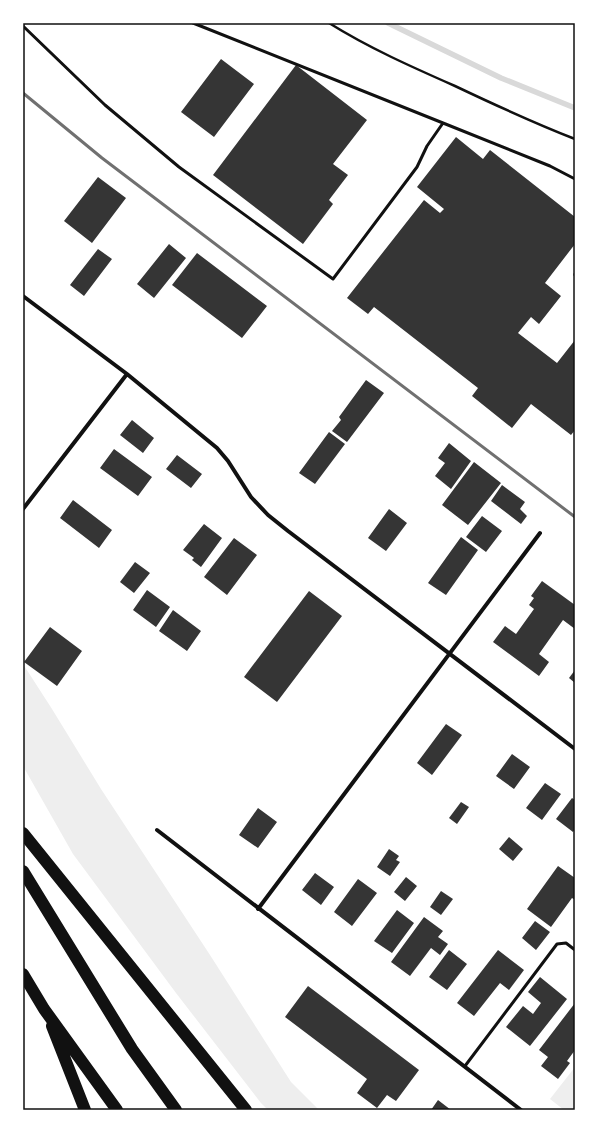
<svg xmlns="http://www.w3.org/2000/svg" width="598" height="1133" viewBox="0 0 598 1133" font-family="Merriweather,serif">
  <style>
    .green { fill: #eee }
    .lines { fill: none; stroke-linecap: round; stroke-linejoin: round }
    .stream { stroke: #d9d9d9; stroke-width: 5.5 }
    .building { fill: #353535 }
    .path { stroke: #111; stroke-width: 2.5 }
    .service { stroke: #111; stroke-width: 3 }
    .minor { stroke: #111; stroke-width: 4 }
    .motorway { stroke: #111; stroke-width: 12 }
    .rail { stroke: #707070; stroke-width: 3 }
    .neatline { fill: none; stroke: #111; stroke-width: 1.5 }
  </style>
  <rect width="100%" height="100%" fill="#fff"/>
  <path class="green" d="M23,664L52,709L101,789L210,955L291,1082L319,1110H268L261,1103L176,993L73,854L23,766Z
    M575,1067V1110H564L550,1099Z"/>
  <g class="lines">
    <path class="stream" d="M388,23L501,78L575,108"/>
  </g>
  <path class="building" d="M221,59L254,84L214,137L181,112Z
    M296,65L367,120L333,164L348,175L329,200L333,204L303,244L213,175Z
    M456,137L483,159L490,150L575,217V244L545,283L561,296L539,324L531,317L518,333L557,363L575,340V430L571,435L531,404L512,428L472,396L478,388L374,307L368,314L347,298L424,200L440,213L444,209L417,187Z
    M98,177L126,198L92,243L64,221Z
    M169,244L186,258L154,298L137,284Z
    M98,249L112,259L84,296L70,285Z
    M197,253L267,306L242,338L172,285Z
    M366,380L384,393L347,442L332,431L341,420L339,417Z
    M132,420L154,438L143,453L120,435Z
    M329,432L345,444L315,484L299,473Z
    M449,443L471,461L451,489L435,476L445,463L438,458Z
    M114,449L152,477L138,496L100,468Z
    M177,455L202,474L191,488L166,469Z
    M474,462L501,483L468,525L442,505Z
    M502,485L525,502L520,509L527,516L521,524L491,501Z
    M73,500L112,530L99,548L60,518Z
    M389,509L407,523L386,551L368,538Z
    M482,516L502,531L486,552L466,537Z
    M204,524L222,538L201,567L192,560L194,558L183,550Z
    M461,537L478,550L446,595L428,583Z
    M234,538L257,555L227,595L204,577Z
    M135,562L150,573L134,593L120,582Z
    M542,581L575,605V629L563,620L539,654L549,662L539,676L493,642L505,626L516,634L534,609L529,605L534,598L531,596Z
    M147,590L170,607L156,627L133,610Z
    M309,591L342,616L277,702L244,677Z
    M173,610L201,631L187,651L159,631Z
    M50,627L82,651L57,686L24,662Z
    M575,670V683L569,678Z
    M446,724L462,735L432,775L417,763Z
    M512,754L530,767L514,789L496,776Z
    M545,783L561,794L542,820L526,808Z
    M572,798L575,800V829L573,832L556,819Z
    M461,802L469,807L457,824L449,818Z
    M258,808L277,822L258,848L239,835Z
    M509,837L523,849L513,861L499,849Z
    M389,849L399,856L396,860L400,862L390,876L377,867Z
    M558,866L575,878V900L572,898L551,927L527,909Z
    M315,873L334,887L321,905L302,890Z
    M406,877L417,886L405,901L394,892Z
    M358,879L377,893L352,926L334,912Z
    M441,891L453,899L441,915L430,907Z
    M397,910L414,923L392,953L374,941Z
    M424,917L443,931L438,937L448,944L440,955L431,948L410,976L391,962Z
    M535,921L550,932L536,950L522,938Z
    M449,950L467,964L447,990L429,977Z
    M498,950L524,970L509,990L500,983L474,1016L457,1003Z
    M540,977L567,999L530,1046L506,1027L523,1006L533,1014L541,1003L528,992Z
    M308,986L419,1070L396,1101L387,1095L377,1108L357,1093L367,1079L285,1017Z
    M575,1003V1050L567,1061L570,1063L558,1079L541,1066L548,1057L539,1050Z
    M438,1100L451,1110H431Z"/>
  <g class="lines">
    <path class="path" d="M329,23C369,48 412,67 455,86C495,105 534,123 575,139"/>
    <path class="service" d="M23,26L105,105L179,167L333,279L417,167L427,146L443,123L193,23
      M443,123L550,166L575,179
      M575,274V275
      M465,1066L557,944L566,943L575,950"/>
    <path class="minor" d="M23,296L127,374L217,448L228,461L251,497L268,515L288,531L575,749
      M23,509L127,374
      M157,830L521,1110
      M258,909L540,533"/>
    <path class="motorway" d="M23,833L246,1110
      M23,871L132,1049L176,1110
      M23,974L44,1009L117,1110
      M52,1026L85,1110"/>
    <path class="rail" d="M23,93L102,158L575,517"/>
  </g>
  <rect width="598" height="1133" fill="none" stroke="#ffffff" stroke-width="48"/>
  <rect x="24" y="24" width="550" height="1085" class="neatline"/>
</svg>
